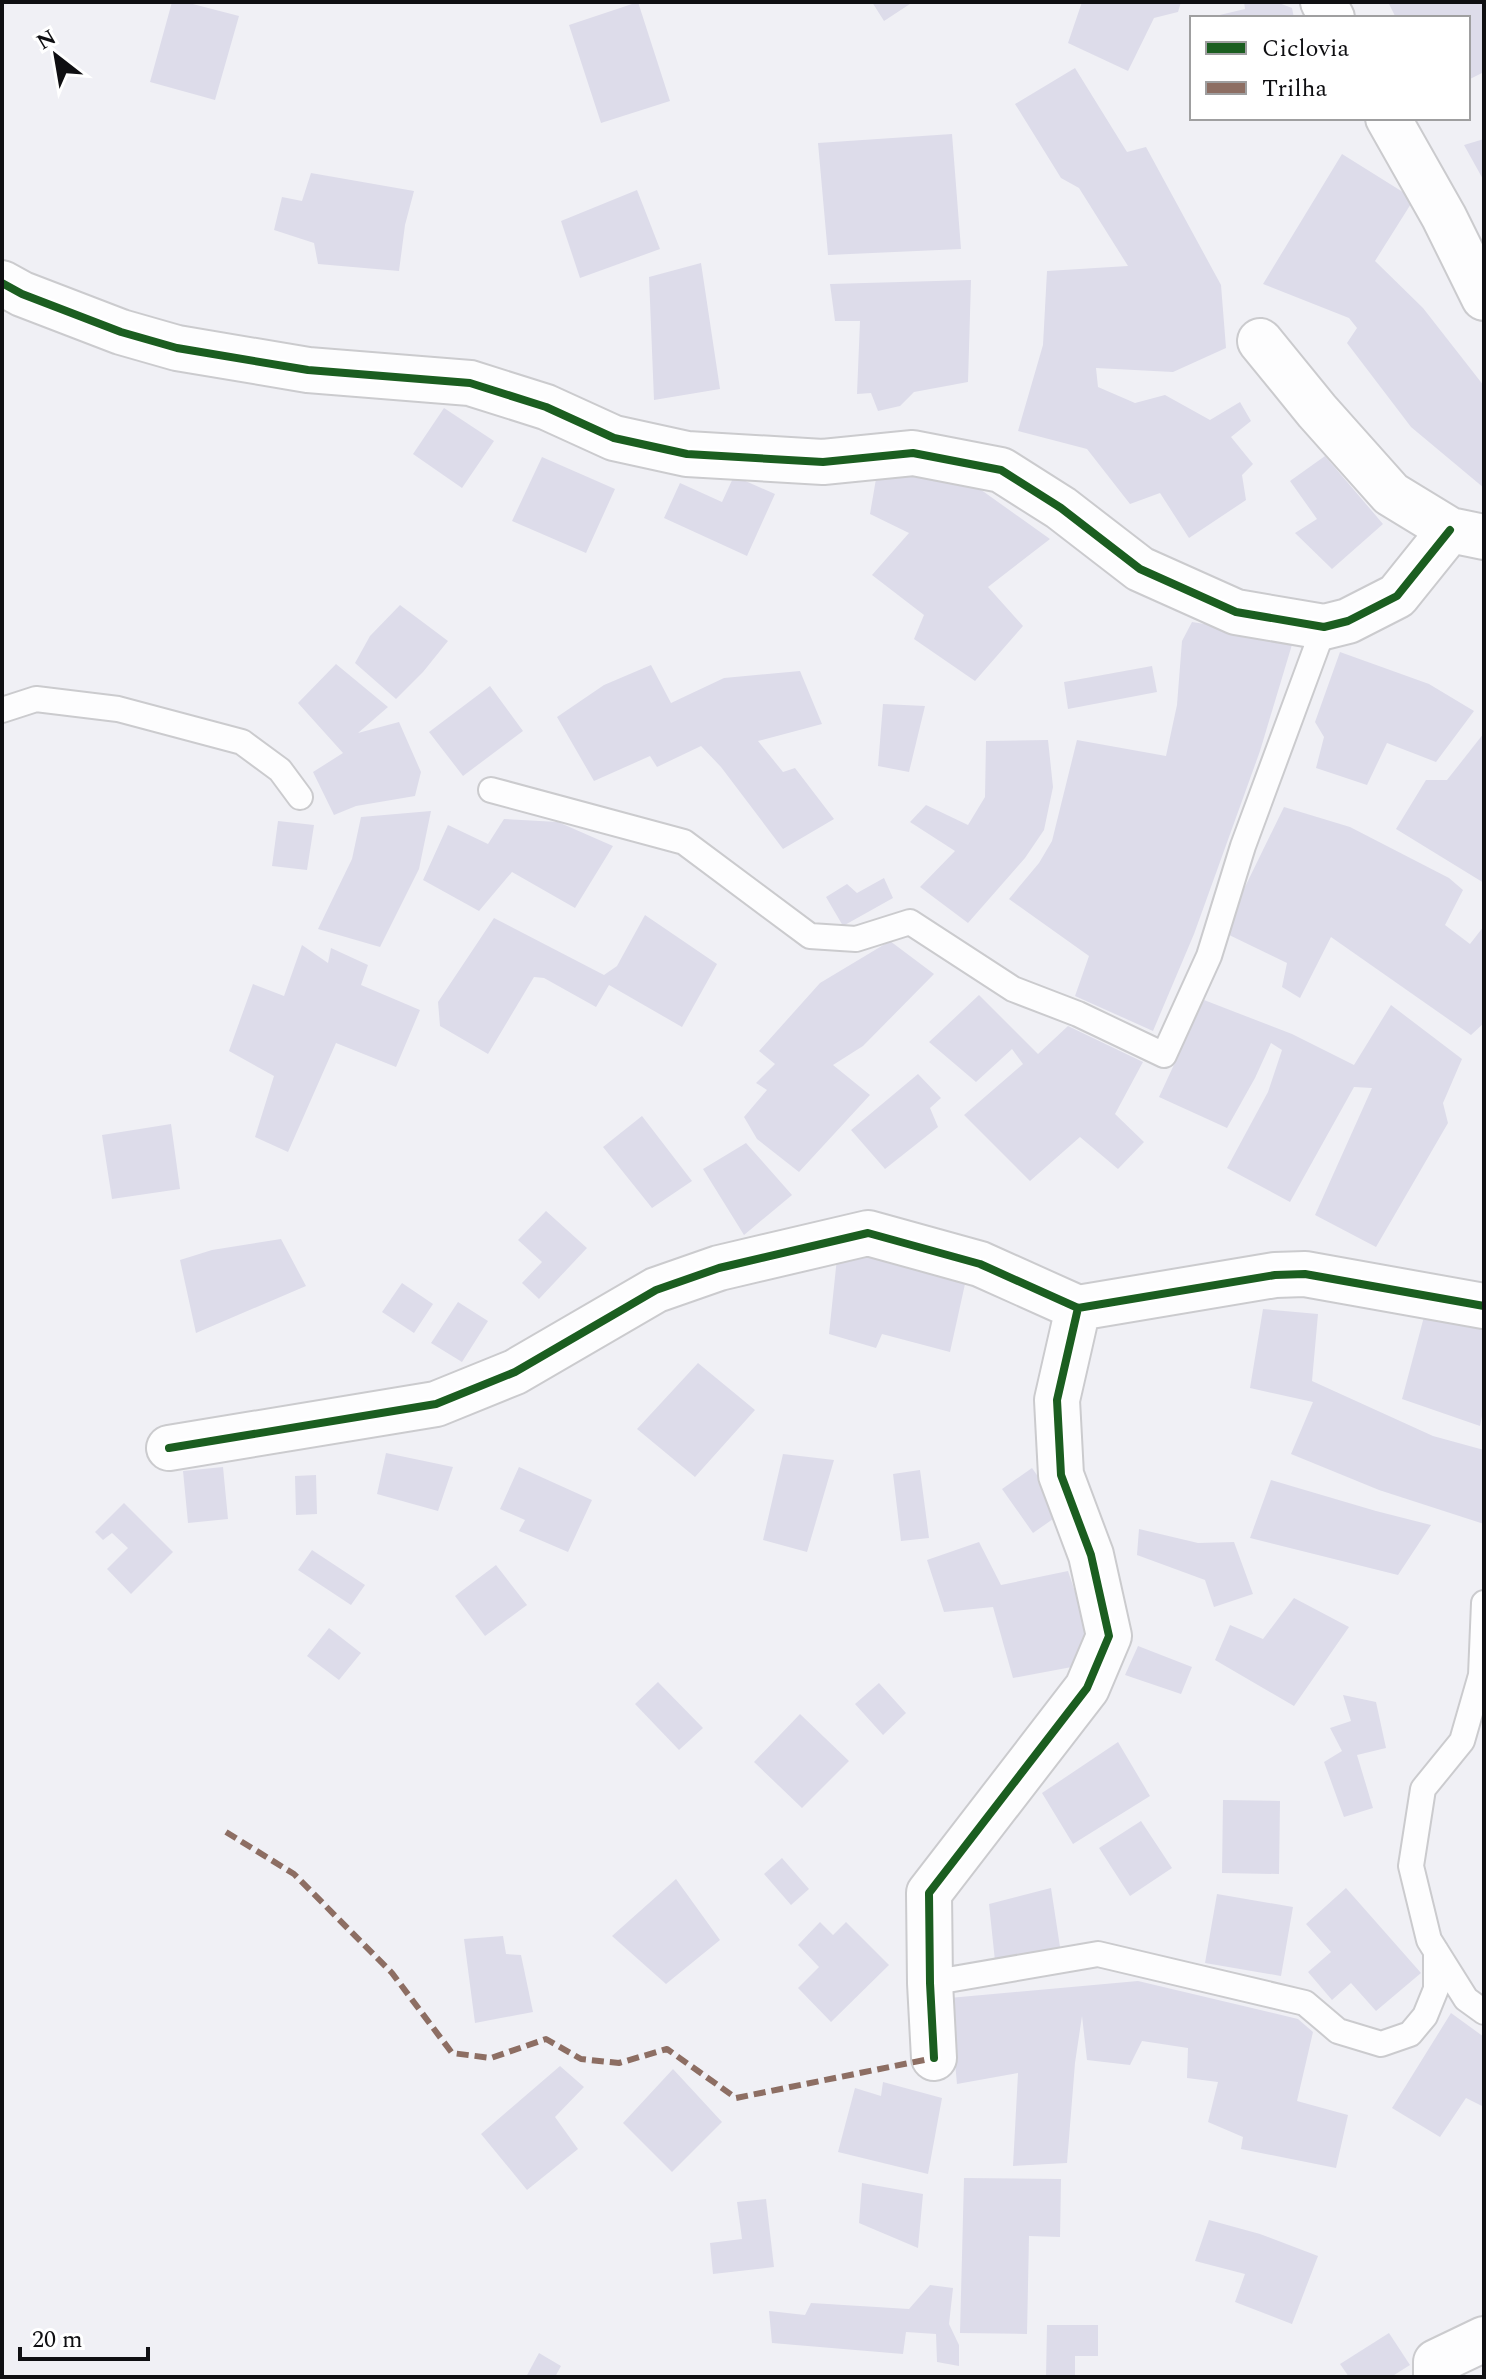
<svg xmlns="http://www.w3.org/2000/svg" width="1486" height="2379" viewBox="0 0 1486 2379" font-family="Spectral,serif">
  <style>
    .building { fill: #dddcea }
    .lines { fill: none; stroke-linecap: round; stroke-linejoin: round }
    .lane-casing { stroke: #cbcbce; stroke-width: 28 }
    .street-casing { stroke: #cbcbce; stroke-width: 48 }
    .lane { stroke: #fdfdfe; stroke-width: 24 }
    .street { stroke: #fdfdfe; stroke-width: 44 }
    .quiet { stroke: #8d6e63; stroke-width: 6; stroke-dasharray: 12 6; stroke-linecap: butt }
    .cycleway-casing { stroke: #fff; stroke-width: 13 }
    .cycleway { stroke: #1b5e20; stroke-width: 8 }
  </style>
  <rect width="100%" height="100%" fill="#f0f0f5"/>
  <path class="building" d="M172,2H185L239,16L215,100L150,82Z
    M638,2L670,101L601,123L569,25Z
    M872,2H913L884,21Z
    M1082,2H1181L1178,12L1154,18L1128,71L1068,43Z
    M1244,2H1276L1292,8L1294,18H1207L1245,9Z
    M1388,2H1483L1484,72L1468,80V18H1396Z
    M1075,68L1127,152L1146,147L1221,285L1226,348L1173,372L1096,368L1098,387L1135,403L1165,395L1210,420L1240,402L1251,421L1231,437L1253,464L1242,475L1246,500L1189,538L1160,493L1130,504L1087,449L1018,431L1043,345L1047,271L1128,266L1079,188L1061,178L1015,104Z
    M952,134L961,249L828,255L818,143Z
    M1484,139V181L1464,145Z
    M1342,154L1414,199L1375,261L1423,308L1484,386V488L1411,427L1347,343L1357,328L1349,318L1263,284Z
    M311,173L414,191L405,225L399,271L318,264L314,243L274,230L282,197L302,201Z
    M637,190L660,249L580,278L561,221Z
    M701,263L720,389L654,400L649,277Z
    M971,280L968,382L914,392L900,406L878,411L871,393L857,394L860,321H835L830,284Z
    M444,408L494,441L462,488L413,454Z
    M1325,456L1383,524L1332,569L1295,533L1317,519L1290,481Z
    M542,457L615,489L586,553L512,521Z
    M927,468L977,487L1050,539L988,587L1023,626L975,681L914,639L924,615L872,575L909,533L870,514L877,473Z
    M734,476L775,494L747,556L664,518L680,483L722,502Z
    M400,605L448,641L423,672L396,699L355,663L370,636Z
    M1192,622L1294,638L1260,751L1194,934L1153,1031L1075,996L1089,956L1009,899L1039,863L1052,841L1077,740L1166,756L1177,705L1182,641Z
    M1340,652L1429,684L1474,711L1436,762L1387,743L1367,785L1316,768L1324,737L1315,722Z
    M336,664L388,707L358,733L399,722L421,772L415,796L356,806L334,815L313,772L343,753L298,703Z
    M651,665L671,703L724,678L800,671L822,724L758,741L783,772L795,768L834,819L783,849L721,767L701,746L657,767L650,756L594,781L557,717L604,685Z
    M1152,666L1157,692L1068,709L1064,682Z
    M490,686L523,731L463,776L429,732Z
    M883,704L925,706L909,772L878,766Z
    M1484,733V883L1396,829L1426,780H1447Z
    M1048,740L1053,787L1044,830L1025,858L968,923L920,887L955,851L910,822L926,805L968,825L985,797L986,741Z
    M1284,807L1350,827L1449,878L1463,890L1445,925L1470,944L1484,926V1023L1471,1035L1331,937L1300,998L1282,987L1287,963L1223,932Z
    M431,811L419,869L380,947L318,929L352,859L361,817Z
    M504,819L558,822L613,846L575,908L512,872L479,911L423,880L448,825L488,844Z
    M278,821L314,825L307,870L272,866Z
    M884,878L893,898L843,926L826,897L847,884L857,893Z
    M645,915L717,964L682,1027L609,985L596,1007L544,978L534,977L488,1054L440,1026L438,1002L494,918L604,975L617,966Z
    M890,941L934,974L863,1046L833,1065L870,1095L799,1172L757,1139L744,1117L767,1090L756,1083L775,1064L759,1051L820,983Z
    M302,945L328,963L331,948L368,965L361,985L420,1010L396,1067L336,1043L288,1152L255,1137L274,1076L229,1051L253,984L284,996Z
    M979,995L1038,1054L1068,1026L1143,1062L1115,1114L1144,1142L1118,1169L1080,1137L1030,1181L964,1115L1023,1064L1012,1049L976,1082L929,1042Z
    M1204,1000L1292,1034L1354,1065L1391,1005L1462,1059L1443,1103L1448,1123L1376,1247L1315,1215L1372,1088L1354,1087L1290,1202L1227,1168L1268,1092L1282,1050L1271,1043L1255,1078L1227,1128L1159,1097Z
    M918,1074L941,1098L930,1108L938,1127L885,1169L851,1130Z
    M642,1116L692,1181L652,1208L603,1147Z
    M171,1124L180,1189L112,1199L102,1135Z
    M746,1143L792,1195L744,1235L703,1169Z
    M546,1211L587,1248L539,1299L522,1283L542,1262L518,1240Z
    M281,1239L306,1286L196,1333L180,1260L212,1250Z
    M886,1257L965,1284L950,1352L882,1334L876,1348L829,1334L837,1258Z
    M402,1283L433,1304L414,1333L382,1312Z
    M458,1302L488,1321L462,1362L431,1343Z
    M1263,1309L1318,1314L1312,1381L1433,1436L1484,1450V1524L1379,1490L1291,1454L1313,1402L1250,1388Z
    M1425,1313L1473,1322L1484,1332V1406L1480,1426L1402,1399Z
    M698,1363L755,1410L695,1477L637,1429Z
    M386,1453L453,1467L438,1511L377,1494Z
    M783,1454L834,1460L807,1552L763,1540Z
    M223,1467L228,1519L188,1523L183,1471Z
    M519,1467L592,1500L568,1552L519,1531L525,1520L500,1509Z
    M1032,1468L1063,1512L1033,1533L1002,1489Z
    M920,1470L929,1538L901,1541L893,1474Z
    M316,1475L317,1514L296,1515L295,1476Z
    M1271,1480L1376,1511L1431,1525L1398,1575L1250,1538Z
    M124,1503L173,1552L131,1594L107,1569L128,1548L112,1533L103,1540L95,1532Z
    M1139,1529L1198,1543L1234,1542L1253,1594L1214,1607L1205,1580L1137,1555Z
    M979,1542L1001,1585L1068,1571L1091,1639L1077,1666L1013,1678L993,1607L944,1612L927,1560Z
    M312,1550L365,1585L351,1605L298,1570Z
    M496,1565L527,1605L485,1636L455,1596Z
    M1294,1598L1349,1627L1294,1706L1215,1660L1230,1625L1263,1639Z
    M329,1628L361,1653L339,1680L307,1656Z
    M1138,1646L1192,1667L1181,1694L1125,1675Z
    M658,1682L703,1728L679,1750L635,1704Z
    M879,1683L906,1713L883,1735L855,1704Z
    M1343,1695L1376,1702L1386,1748L1357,1755L1373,1808L1344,1817L1324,1762L1342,1751L1330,1728L1351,1721Z
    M800,1714L849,1761L802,1808L754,1762Z
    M1118,1742L1150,1796L1073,1844L1042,1793Z
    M1223,1800L1280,1801L1279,1874L1222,1873Z
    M1141,1821L1172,1868L1130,1896L1099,1848Z
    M782,1858L809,1889L791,1905L764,1874Z
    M676,1879L720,1940L666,1984L612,1936Z
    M1051,1888L1060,1947L995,1961L989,1904Z
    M1346,1888L1421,1973L1376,2011L1351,1983L1332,2000L1308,1972L1331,1952L1306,1924Z
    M1217,1894L1293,1907L1281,1976L1205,1963Z
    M820,1922L833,1935L846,1922L889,1965L831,2022L798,1988L819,1967L798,1945Z
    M503,1936L506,1954L521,1955L533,2012L475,2023L464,1939Z
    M1138,1981L1298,2019L1313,2032L1297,2101L1348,2115L1336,2168L1241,2149L1243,2137L1208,2122L1218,2082L1187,2078L1188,2048L1142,2041L1130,2065L1087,2060L1082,2016L1075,2063L1067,2163L1013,2166L1018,2073L957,2084L949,1998Z
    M1451,2013L1484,2037V2107L1466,2098L1440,2137L1392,2108Z
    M560,2066L584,2087L555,2117L578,2149L527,2190L481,2134Z
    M673,2069L722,2122L672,2172L623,2123Z
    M883,2082L942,2098L928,2174L838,2152L855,2088L881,2096Z
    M964,2178L1061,2179L1060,2237L1029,2236L1027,2334L960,2333Z
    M862,2183L923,2194L918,2248L859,2223Z
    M766,2199L774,2267L713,2274L710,2243L742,2239L737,2202Z
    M1209,2220L1260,2234L1318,2256L1292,2324L1235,2302L1245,2274L1195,2261Z
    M930,2285L953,2288L949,2324L959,2345V2366L937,2362L936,2334L906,2332L903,2354L772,2343L769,2311L805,2315L811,2303L909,2309Z
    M1047,2325H1098V2356H1075V2377H1046Z
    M1389,2333L1410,2365L1391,2377H1349L1340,2364Z
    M539,2353L561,2366L555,2377H526Z"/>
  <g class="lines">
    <defs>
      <path id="lane" d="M2,710L36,699L118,709L242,742L280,770L300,797
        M491,790L684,842L810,936L856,939L910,922L1013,989L1078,1014L1164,1055L1209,956L1243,846L1324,627
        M1484,1603L1481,1675L1462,1741L1423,1789L1411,1866L1429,1940L1466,1999L1484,2012
        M930,1983L1098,1954L1305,2003L1338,2031L1381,2044L1410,2034L1425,2016L1436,1989V1951"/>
      <path id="street" d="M1323,2L1332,18
        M1388,118L1444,217L1484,298
        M2,283L22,294L121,332L177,348L308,370L470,383L546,407L614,438L687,454L823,462L913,453L1001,470L1061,508L1140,569L1236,612L1324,627L1348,621L1397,596L1450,530
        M1260,341L1317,411L1391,494L1450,530L1484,537
        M169,1448L436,1404L515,1372L656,1290L719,1268L868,1233L980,1264L1078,1308L1275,1275L1305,1274L1484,1306
        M934,2058L930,1983L929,1893L1087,1688L1109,1636L1091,1555L1061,1475L1057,1400L1078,1308
        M1436,2377V2362L1484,2339"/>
    </defs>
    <use href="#lane" class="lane-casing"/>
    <use href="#street" class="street-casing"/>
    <use href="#lane" class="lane"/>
    <use href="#street" class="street"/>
    <path class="quiet" d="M226,1832L294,1874L392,1973L452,2053L491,2058L546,2039L581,2059L619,2063L667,2049L736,2098L934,2058"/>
    <defs>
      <path id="cycleway" d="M2,283L22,294L121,332L177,348L308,370L470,383L546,407L614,438L687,454L823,462L913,453L1001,470L1061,508L1140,569L1236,612L1324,627L1348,621L1397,596L1450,530
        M169,1448L436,1404L515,1372L656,1290L719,1268L868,1233L980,1264L1078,1308L1275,1275L1305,1274L1484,1306
        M934,2058L930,1983L929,1893L1087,1688L1109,1636L1091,1555L1061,1475L1057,1400L1078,1308"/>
    </defs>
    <use href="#cycleway" class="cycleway-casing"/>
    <use href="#cycleway" class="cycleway"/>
  </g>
  <rect width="1486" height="2379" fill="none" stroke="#0f0f12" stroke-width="8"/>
  <rect x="1190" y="16" width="280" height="104" fill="#ffffff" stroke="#9f9fa0" stroke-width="2"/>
  <rect x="1206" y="42" width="40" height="12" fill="#1b5e20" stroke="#9f9fa0" stroke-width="2"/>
  <text x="1262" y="56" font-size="24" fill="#0f0f12">Ciclovia</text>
  <rect x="1206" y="82" width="40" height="12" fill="#8d6e63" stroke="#9f9fa0" stroke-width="2"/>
  <text x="1262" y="96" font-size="24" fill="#0f0f12">Trilha</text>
  <g transform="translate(56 56) rotate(329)" stroke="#ffffff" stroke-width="6" paint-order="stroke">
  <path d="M0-6L14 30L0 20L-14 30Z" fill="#0f0f12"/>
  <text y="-12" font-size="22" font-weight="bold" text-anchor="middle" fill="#0f0f12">N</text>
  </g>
  <path d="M20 2347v12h128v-12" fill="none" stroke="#0f0f12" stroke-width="4"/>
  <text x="32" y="2347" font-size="24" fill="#0f0f12" stroke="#ffffff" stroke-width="6" paint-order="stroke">20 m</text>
</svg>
